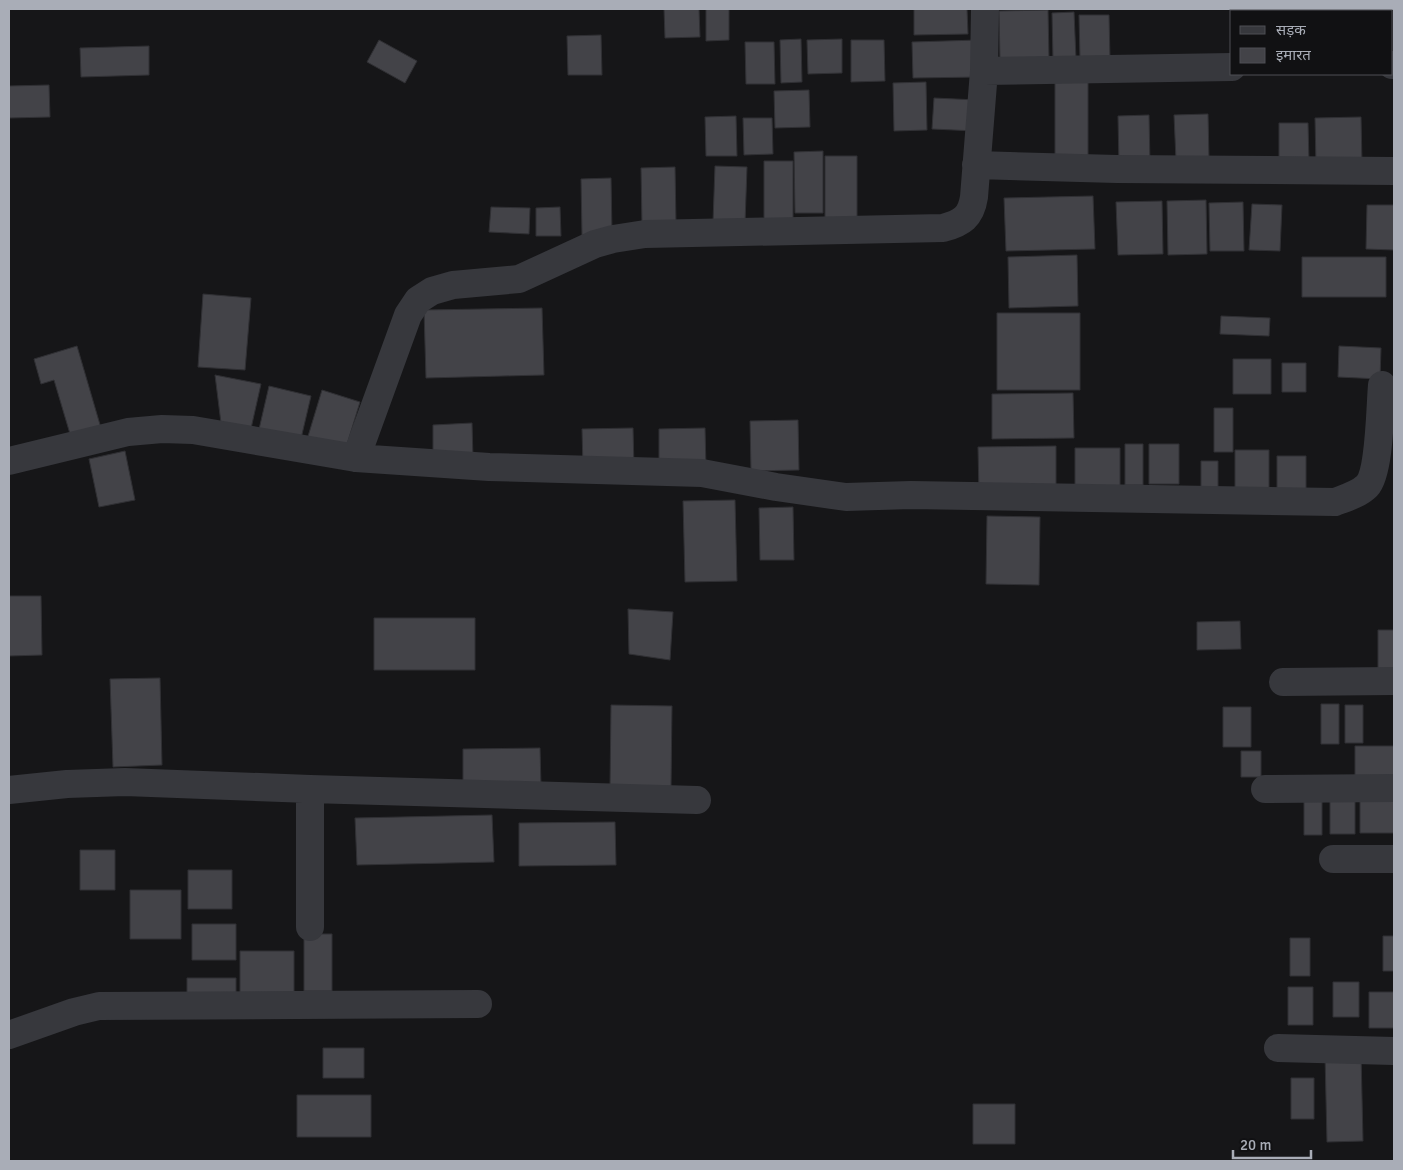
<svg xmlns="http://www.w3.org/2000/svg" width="1403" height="1170" viewBox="0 0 1403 1170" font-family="Signika,'Noto Sans Devanagari',sans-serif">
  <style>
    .building { fill: #434348; stroke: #303034 }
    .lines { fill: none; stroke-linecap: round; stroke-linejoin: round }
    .minor { stroke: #37383d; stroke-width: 28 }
  </style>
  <rect width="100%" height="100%" fill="#161618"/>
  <path class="building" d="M664,9H699L700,37L665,38Z
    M706,9H729V40L706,41Z
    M914,9H967L968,34L914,35Z
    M1048,10L1049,59L1000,60L999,11Z
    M1074,12L1076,59L1053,60L1052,13Z
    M1079,15H1109L1110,59H1080Z
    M601,35L602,75H568L567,36Z
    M801,39L802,82L781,83L780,40Z
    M842,39V73L808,74L807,40Z
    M379,40L417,61L405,83L367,62Z
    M851,40H884L885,81L851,82Z
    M978,40L979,77L913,78L912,42Z
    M745,42H774L775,84H746Z
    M149,46V75L81,77L80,48Z
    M1055,74H1088V162H1055Z
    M926,82L927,130L894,131L893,83Z
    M49,85L50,117L9,118V86Z
    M809,90L810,127L775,128L774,91Z
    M934,98L977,100L976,131L932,129Z
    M1208,114L1209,159L1176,160L1174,115Z
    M1149,115L1150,164L1119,165L1118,116Z
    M736,116L737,156H706L705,117Z
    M1361,117L1362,164L1316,165L1315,118Z
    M743,118H772L773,154L744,155Z
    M1279,123H1308L1309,162L1279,163Z
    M823,151V213H795L794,152Z
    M825,156H857V222H825Z
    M764,161H793V222H764Z
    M715,166L747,167L745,223L713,222Z
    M675,167L676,224L642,225L641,168Z
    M611,178L612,234L582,235L581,179Z
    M1093,196L1095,249L1006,251L1004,198Z
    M1206,200L1207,254L1168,255L1167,201Z
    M1162,201L1163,254L1118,255L1116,202Z
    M1243,202L1244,251H1210L1209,203Z
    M1252,204L1282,205L1280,251L1249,250Z
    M1367,205H1394V250L1366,249Z
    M491,207L530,208L529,234L489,232Z
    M560,207L561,236H536V208Z
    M1077,255L1078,306L1009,308L1008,257Z
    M1302,257H1386V297H1302Z
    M203,294L251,298L245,370L198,367Z
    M542,308L544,375L426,378L424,310Z
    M997,313H1080V390H997Z
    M1221,316L1270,318L1269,336L1220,334Z
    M77,346L103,435L73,444L54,380L41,384L34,359Z
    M1339,346L1381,348L1380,379L1338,377Z
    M1233,359H1271V394H1233Z
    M1282,363H1306V392H1282Z
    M215,375L261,384L250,433L222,431Z
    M269,386L311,396L299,447L257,438Z
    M322,390L360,402L344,454L306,443Z
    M1073,393L1074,438L992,439V394Z
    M1214,408H1233V452H1214Z
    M798,420L799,470L751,471L750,421Z
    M472,423L473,459H433V425Z
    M633,428L634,468H583L582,429Z
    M705,428L706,468L659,470V429Z
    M1125,444H1143V485H1125Z
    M1149,444H1179V484H1149Z
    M1056,446V492L979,494L978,447Z
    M1075,448H1120V490H1075Z
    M1235,450H1269V492H1235Z
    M125,451L135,500L99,507L89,459Z
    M1277,456H1306V500H1277Z
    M1201,461H1218V494H1201Z
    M735,500L737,581L685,582L683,501Z
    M793,507L794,560H760L759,508Z
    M987,516L1040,517L1039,585L986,584Z
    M9,596H41L42,655L9,656Z
    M628,609L673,612L670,660L629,654Z
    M374,618H475V670H374Z
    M1240,621L1241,649L1197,650V622Z
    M1378,630H1394V673H1378Z
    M160,678L162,765L113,767L110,679Z
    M1321,704H1339V744H1321Z
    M611,705L672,706L671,788L610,787Z
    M1345,705H1363V743H1345Z
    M1223,707H1251V747H1223Z
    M1355,746H1394V785H1355Z
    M540,748L541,785L463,787V749Z
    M1241,751H1261V777H1241Z
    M1304,800H1322V835H1304Z
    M1330,800H1355V834H1330Z
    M1360,800H1394V833H1360Z
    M492,815L494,862L357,865L355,818Z
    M615,822L616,865L519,866V823Z
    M80,850H115V890H80Z
    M188,870H232V909H188Z
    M130,890H181V939H130Z
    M192,924H236V960H192Z
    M304,934H332V991H304Z
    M1383,936H1394V971H1383Z
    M1290,938H1310V976H1290Z
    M240,951H294V993H240Z
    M187,978H236V1002H187Z
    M1333,982H1359V1017H1333Z
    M1288,987H1313V1025H1288Z
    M1369,992H1394V1028H1369Z
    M323,1048H364V1078H323Z
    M1361,1054L1363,1141L1327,1142L1325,1055Z
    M1291,1078H1314V1119H1291Z
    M297,1095H371V1137H297Z
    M973,1104H1015V1144H973Z"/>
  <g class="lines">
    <path class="minor" d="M1392,65H1394
      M984,71L1232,67
      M976,165L1117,169L1394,171
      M356,458L408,315L418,300L432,291L453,285L519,279L595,244L613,239L645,234L943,228C962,223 971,217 974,197L984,71L985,9
      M9,461L128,432L162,429L193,430L356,458L489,467L702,473L776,487L846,497L911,495L1335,502C1346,498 1359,494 1367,486C1380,472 1380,406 1382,385
      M1283,682L1394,681
      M310,789V927
      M1265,789L1394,788
      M9,790L67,784L125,782L310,789L697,800
      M1333,859H1394
      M9,1035L74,1012L99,1006L478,1004
      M1278,1048L1394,1051"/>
  </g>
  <rect width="1403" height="1170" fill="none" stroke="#a9adb7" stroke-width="20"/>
  <rect x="1230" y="10" width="162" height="65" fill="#111113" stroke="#4e4f55"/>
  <rect x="1240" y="26" width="25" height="8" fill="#37383d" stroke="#4e4f55"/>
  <text x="1276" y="35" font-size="15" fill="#a9adb7">सड़क</text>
  <rect x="1240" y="48" width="25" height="15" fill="#434348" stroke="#4e4f55"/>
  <text x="1276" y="60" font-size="15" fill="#a9adb7">इमारत</text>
  <path d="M1233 1150v8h78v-8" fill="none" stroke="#a9adb7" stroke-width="2.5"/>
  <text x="1240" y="1150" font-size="15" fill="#a9adb7" stroke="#111113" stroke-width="4" paint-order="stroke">20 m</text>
</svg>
